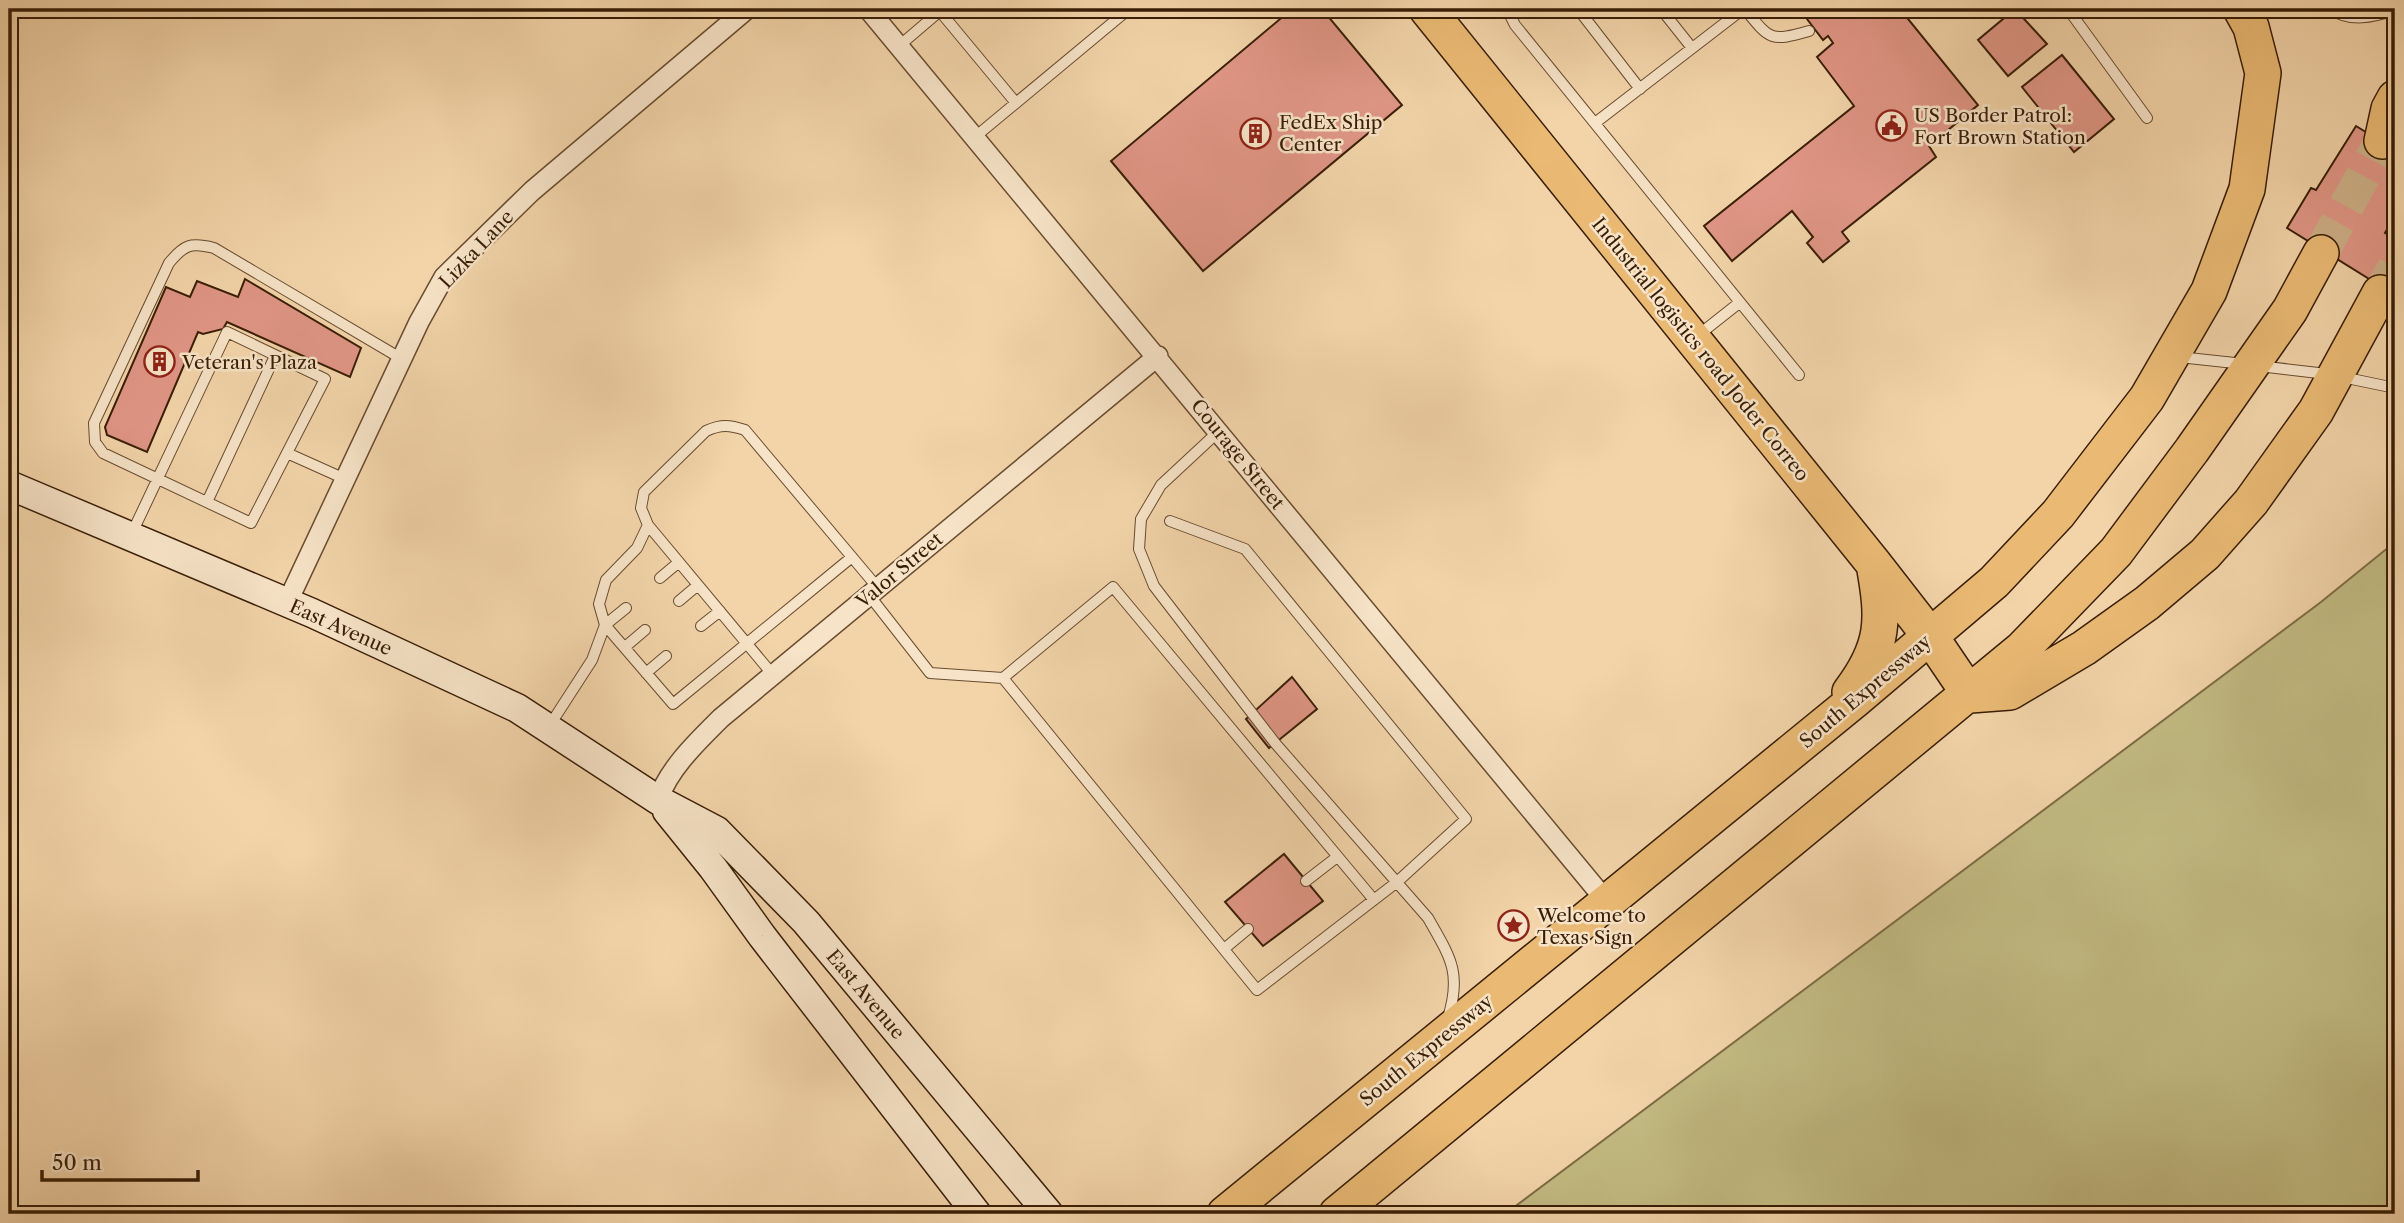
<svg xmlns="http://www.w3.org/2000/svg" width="2404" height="1223" viewBox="0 0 2404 1223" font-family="'Libre Caslon Text',serif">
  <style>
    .green { fill: #c2bb83; stroke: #7e6c44; stroke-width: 2 }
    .building { fill: #e09686; stroke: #391e06; stroke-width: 2 }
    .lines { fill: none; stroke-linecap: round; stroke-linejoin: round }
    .highway-tunnel { stroke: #ceb088; stroke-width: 35; stroke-dasharray: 35 18; stroke-linecap: butt }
    .lane-casing { stroke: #684c2f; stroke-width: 12 }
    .street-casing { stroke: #684c2f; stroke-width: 22 }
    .secondary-casing { stroke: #391e06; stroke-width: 31 }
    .highway-casing { stroke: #391e06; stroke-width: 38 }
    .lane { stroke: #f7e3c7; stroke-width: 10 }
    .street { stroke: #f7e3c7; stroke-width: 19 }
    .secondary { stroke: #f7e3c7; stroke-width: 28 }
    .highway { stroke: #eaba74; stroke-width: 35 }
    .labels { text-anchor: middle; stroke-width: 5; stroke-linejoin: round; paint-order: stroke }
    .poi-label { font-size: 19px; fill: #391e06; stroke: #f7e3c7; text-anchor: start }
    .street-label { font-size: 19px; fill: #391e06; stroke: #f7e3c7 }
  </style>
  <rect width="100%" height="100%" fill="#f3d4a9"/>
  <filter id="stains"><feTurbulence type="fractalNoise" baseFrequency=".00286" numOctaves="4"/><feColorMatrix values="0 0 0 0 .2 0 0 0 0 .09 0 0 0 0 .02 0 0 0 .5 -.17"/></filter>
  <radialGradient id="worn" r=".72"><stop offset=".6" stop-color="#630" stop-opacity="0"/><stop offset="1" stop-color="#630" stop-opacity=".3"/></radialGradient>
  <path class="green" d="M2395,542V1214H1505L2321,602Z"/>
  <path class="building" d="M1292,9H1322L1402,105L1203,271L1111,161Z
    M1819,9H1872L1874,11L1876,9H1900L1978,105L1929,146L1936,157L1842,232L1849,241L1823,262L1807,243L1813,237L1792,211L1732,261L1704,226L1854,106L1817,57L1833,43L1828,36L1823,40L1807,19Z
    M2015,9L2047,44L2008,76L1978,40Z
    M2062,55L2114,119L2074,152L2022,87Z
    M2356,126L2395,150V216L2385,233L2395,239V295L2287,228L2311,188L2316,190Z
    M245,279L361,348L350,377L227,322L223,329L203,334L198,332L147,452L107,435L105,427L166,287L190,297L197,281L238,297Z
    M1292,677L1317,709L1269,748L1246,719Z
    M1284,854L1323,901L1263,946L1225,902Z"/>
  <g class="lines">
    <path class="highway-tunnel" d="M2321,253L2382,141
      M2380,293L2395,268"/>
    <defs>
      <path id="lane" d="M938,9L1016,103
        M1507,9L1515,25L1799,375
        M1578,9L1640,89
        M1661,9L1692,48
        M1745,9C1770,40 1770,42 1809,31
        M2068,9L2147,118
        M2330,9C2351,23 2373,17 2395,10
        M899,46L940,11
        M1595,123L1743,9
        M975,137L1129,9
        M1696,337L1739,303
        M2179,357L2244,364
        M2259,366L2327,374
        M2342,377L2395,388
        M1219,431L1161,485L1141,519L1139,549L1154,586L1275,743L1428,918C1450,957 1462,972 1448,1018
        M287,453L345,479
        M207,502L275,356
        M648,525L773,675
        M132,533L227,332L325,379L251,523L103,453L95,442L94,423L169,263C184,245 190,242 214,248L402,359
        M660,578L679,562
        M869,595L930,673L1003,678L1257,990L1397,882L1466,819L1245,549L1170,521
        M679,601L698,585
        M626,608L605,625L673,704L852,557
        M701,626L720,611
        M625,647L645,630
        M646,673L666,656
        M1003,678L1113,587L1374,900
        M548,728L592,660L605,625L599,604L606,580L637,548L648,525L641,508L644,492L706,431C721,424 730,425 745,430L878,588
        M1306,881L1337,857
        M1224,949L1248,929"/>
      <path id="street" d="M868,9L1607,902
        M287,603L419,322L444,277L532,191L747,9
        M658,800C669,768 698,741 721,718L1158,356"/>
      <path id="secondary" d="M9,485L312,613L517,708L658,800L717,831L806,922L1049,1214
        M667,811L713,868L762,936L977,1214"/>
      <path id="highway" d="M1427,9L1874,564L1930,636L1970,695
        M2382,141L2389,109L2395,98
        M1850,692C1885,646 1884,619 1874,564
        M1970,695L2010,692L2084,648L2147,603L2205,554L2251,502L2316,411L2380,293
        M1225,1214L1856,699L1994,582L2058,514L2147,398L2209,291L2247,189L2263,73L2251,27L2241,9
        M1337,1214L2022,649L2116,552L2192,450L2290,310L2321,253"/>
    </defs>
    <use href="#lane" class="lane-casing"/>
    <use href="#street" class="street-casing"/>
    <use href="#secondary" class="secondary-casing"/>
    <use href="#highway" class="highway-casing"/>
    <use href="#lane" class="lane"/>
    <use href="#street" class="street"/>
    <use href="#secondary" class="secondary"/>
    <use href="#highway" class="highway"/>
  </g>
  <defs>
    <symbol id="civic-ring" viewBox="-11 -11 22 22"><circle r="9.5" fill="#f7e3c7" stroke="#8f2418" stroke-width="1.5"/><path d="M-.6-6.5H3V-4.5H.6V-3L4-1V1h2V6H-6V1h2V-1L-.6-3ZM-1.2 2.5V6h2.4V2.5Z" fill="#8f2418"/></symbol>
    <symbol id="building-ring" viewBox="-11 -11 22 22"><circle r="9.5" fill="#f7e3c7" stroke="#8f2418" stroke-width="1.5"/><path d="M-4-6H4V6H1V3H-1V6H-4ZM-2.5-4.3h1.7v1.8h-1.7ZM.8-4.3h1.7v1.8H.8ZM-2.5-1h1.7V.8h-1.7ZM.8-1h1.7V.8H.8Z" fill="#8f2418"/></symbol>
    <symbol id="sight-ring" viewBox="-11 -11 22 22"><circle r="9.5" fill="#f7e3c7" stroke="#8f2418" stroke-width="1.5"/><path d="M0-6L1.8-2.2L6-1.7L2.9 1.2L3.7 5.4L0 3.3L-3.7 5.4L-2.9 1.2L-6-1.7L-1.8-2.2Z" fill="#8f2418"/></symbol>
  </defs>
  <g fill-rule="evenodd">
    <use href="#civic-ring" x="1874" y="108" width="35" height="35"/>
    <use href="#building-ring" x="1238" y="116" width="35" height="35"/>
    <use href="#building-ring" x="142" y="344" width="35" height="35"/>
    <use href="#sight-ring" x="1496" y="908" width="35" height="35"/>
  </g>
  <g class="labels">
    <g class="poi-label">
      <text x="1914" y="122">US Border Patrol:<tspan x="1914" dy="22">Fort Brown Station</tspan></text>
      <text x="1279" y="129">FedEx Ship<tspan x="1279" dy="22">Center</tspan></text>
      <text x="182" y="369">Veteran's Plaza</text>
      <text x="1537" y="922">Welcome to<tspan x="1537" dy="22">Texas Sign</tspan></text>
    </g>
    <g class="street-label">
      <text transform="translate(476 249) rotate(-47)" y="7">Lizka Lane</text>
      <text transform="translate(1701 349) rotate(51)" y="7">Industrial logistics road Joder Correo</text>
      <text transform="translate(1238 454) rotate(51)" y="7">Courage Street</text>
      <text transform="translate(899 570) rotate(-40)" y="7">Valor Street</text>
      <text transform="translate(341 627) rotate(24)" y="7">East Avenue</text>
      <text transform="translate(1865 691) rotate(-40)" y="7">South Expressway</text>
      <text transform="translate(866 994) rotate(50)" y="7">East Avenue</text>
      <text transform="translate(1426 1050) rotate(-39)" y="7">South Expressway</text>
    </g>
  </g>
  <rect width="2404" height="1223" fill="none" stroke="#f3d4a9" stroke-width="35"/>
  <rect x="10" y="10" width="2383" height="1202" fill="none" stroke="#391e06" stroke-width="3.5"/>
  <rect x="18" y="18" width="2369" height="1188" fill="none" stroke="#391e06" stroke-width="2"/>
  <path d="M42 1170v10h156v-10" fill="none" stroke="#391e06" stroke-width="3.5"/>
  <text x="52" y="1170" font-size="21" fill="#391e06" stroke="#f7e3c7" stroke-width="5" paint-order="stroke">50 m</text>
  <rect width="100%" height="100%" filter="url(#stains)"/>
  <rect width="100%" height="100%" fill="url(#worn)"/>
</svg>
